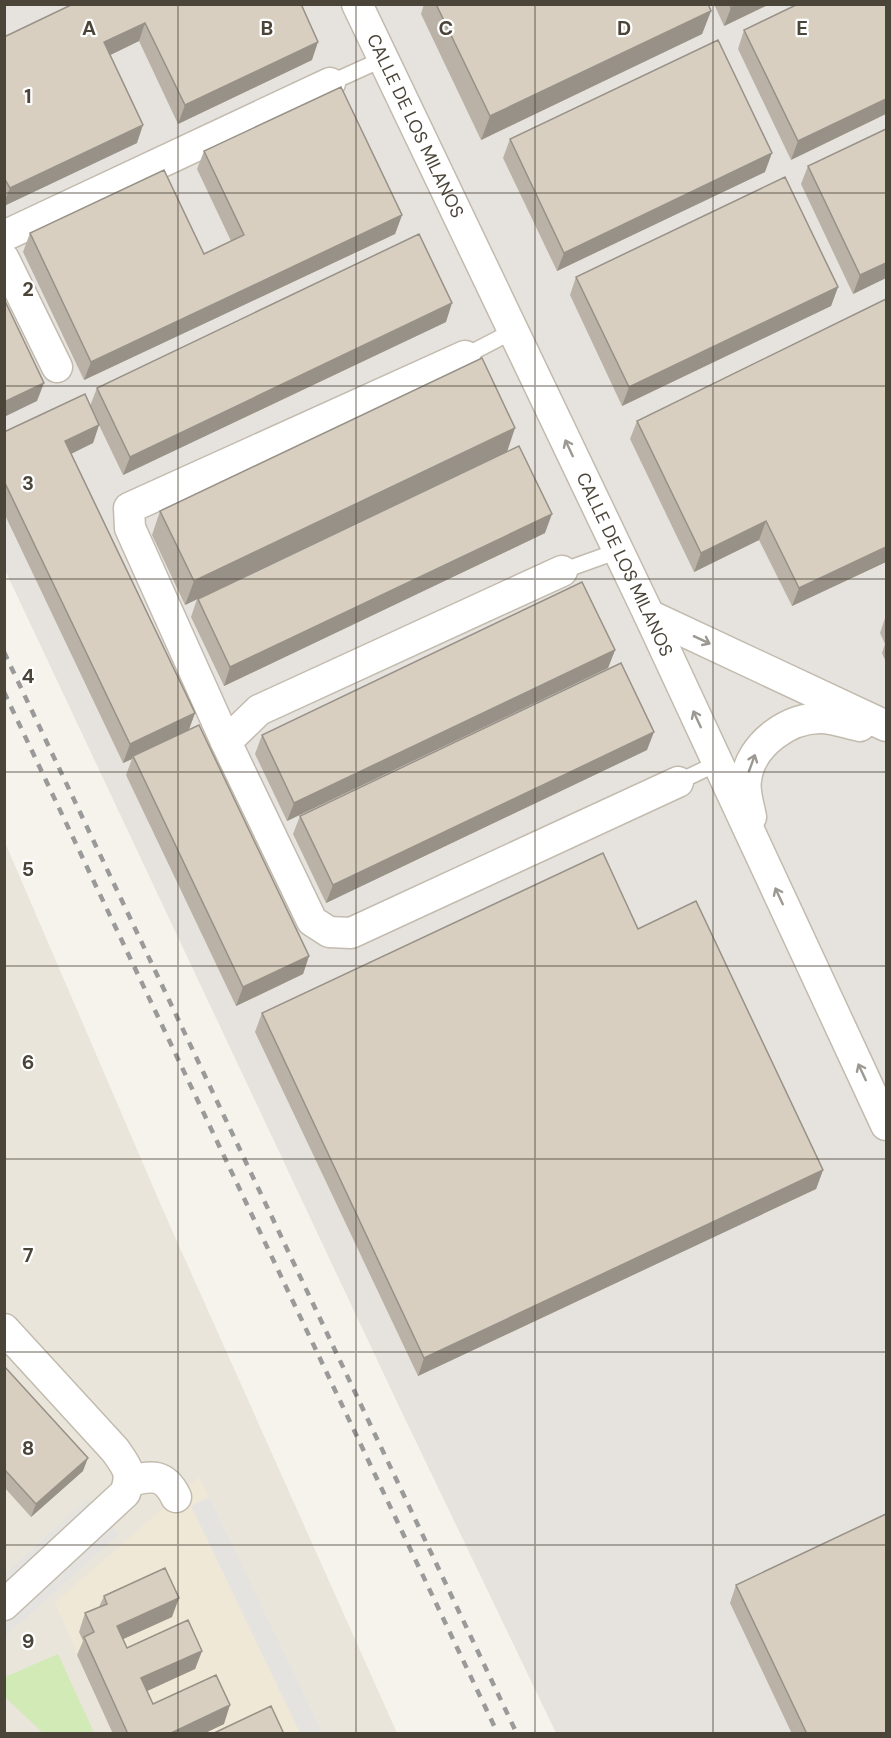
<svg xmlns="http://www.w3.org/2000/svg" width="891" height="1738" viewBox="0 0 891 1738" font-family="'DM Sans',sans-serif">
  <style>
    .residential { fill: #eae5da }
    .industrial { fill: #e6e2dd }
    .education { fill: #efe8d6 }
    .green { fill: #d2eab5 }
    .parking { fill: #e5e3e0 }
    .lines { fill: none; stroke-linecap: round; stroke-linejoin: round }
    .service-casing { stroke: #c2bbae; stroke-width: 18 }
    .minor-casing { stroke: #c2bbae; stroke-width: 33 }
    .service { stroke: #fff; stroke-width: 15 }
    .minor { stroke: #fff; stroke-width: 30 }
    .rail { stroke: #9a9a9a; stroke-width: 4.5; stroke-dasharray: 8 8; stroke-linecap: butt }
    .wall { fill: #bab2a6 }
    .shaded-wall { fill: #979187 }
    .building { fill: #d8cfc1; stroke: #979187; stroke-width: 1.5 }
    .oneway { stroke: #9c9892 }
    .grid { fill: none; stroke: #4b4439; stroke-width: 1.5; stroke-opacity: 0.55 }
    .labels { text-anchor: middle; stroke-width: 4.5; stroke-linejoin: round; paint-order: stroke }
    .street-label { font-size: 18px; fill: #4b4439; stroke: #fff }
    .grid-label { font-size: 20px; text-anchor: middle; font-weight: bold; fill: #4b4439; stroke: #fff; stroke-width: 4.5; stroke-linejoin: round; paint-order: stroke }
  </style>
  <rect width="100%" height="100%" fill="#f6f3ec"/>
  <path class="residential" d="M4,840L163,1210L397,1733H5Z"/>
  <path class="industrial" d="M4,5H886V1733H556L396,1400L5,570Z"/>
  <path class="education" d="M199,1477L323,1733H113L55,1603Z"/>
  <path class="green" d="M58,1654L94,1733H43L5,1697V1677Z"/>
  <path class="parking" d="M209,1497L323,1733H300L191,1506Z
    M87,1499L93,1506L5,1586V1574Z
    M112,1527L119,1534L5,1637V1625Z"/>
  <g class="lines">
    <defs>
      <path id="service" d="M330,83L383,59
        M465,356L513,331
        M562,571L618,551
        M678,782L718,763"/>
      <g id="minor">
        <path id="s1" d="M357,4L649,615L886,1125"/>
        <path d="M4,236L330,83"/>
        <path d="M4,259L57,367"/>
        <path d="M562,571L259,710L226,742L312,921L329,932L351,933L678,782"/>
        <path d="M649,615L886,726"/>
        <path d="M226,742L130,528L129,508L465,356"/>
        <path d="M751,817C749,806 744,791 746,780C750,745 789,716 824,718C836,719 849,724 860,726"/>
        <path d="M4,1329L115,1450C127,1467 133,1473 125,1493L4,1605"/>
        <path d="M130,1481C152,1475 165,1474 176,1497"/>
      </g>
    </defs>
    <use href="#service" class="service-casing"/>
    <use href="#minor" class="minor-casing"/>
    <use href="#service" class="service"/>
    <use href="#minor" class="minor"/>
    <path class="rail" d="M4,652L517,1734
      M4,692L498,1734"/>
  </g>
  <path class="wall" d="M73,4L312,60L178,124L139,41L110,55L137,143L4,206V37Z
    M424,4H708L711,11L702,34L481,140L421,14Z
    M714,4H770L724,26Z
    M886,4L791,160L738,49L744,30Z
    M886,129V278L853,294L801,184L808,166Z
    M510,139L765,172L557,271L503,158Z
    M204,151L402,215L395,234L84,380L23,252L30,233L204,254L231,241L197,169Z
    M576,277L838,287L831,306L622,406L570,295Z
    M446,322L123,475L99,425L93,443L71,453L195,713L189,729L309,956L303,974L236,1006L126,775L132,759L123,763L4,513V432L90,406L97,388Z
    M637,421L886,562L792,606L759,540L694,572L630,439Z
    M507,452L545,533L224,686L191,617L197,599L185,605L152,535L160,511Z
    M886,615V662L882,653L885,644L880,633Z
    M615,650L608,668L287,821L255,754L262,735Z
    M647,750L326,903L293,834L300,816Z
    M638,929L823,1170L816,1189L418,1376L255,1032L262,1013Z
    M4,1366L83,1471L31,1517L4,1487Z
    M736,1585L886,1734H792L730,1603Z
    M104,1596L172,1617L123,1639L127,1648L202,1651L195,1669L147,1691L153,1704L224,1724L203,1734H113L77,1655L83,1641L79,1632L85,1613L99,1607Z"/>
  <path class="shaded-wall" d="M738,4H770L724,26L731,8Z
    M711,11L702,34L481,140L490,116Z
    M145,23L139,41L98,61L104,42Z
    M318,42L312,60L178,124L185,105Z
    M886,99V114L791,160L798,141Z
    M143,125L137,143L4,206V202L10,188Z
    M772,153L765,172L557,271L564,253Z
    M402,215L395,234L84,380L91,362Z
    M886,263V278L853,294L860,275Z
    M838,287L831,306L622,406L629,387Z
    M452,303L446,322L123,475L130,457Z
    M44,383L37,401L4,417V402Z
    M99,425L93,443L59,460L65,441Z
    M515,428L507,452L185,605L194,581Z
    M552,514L545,533L224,686L230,667Z
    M766,521L759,540L694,572L701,553Z
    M886,547V562L792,606L799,588Z
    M615,650L608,668L287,821L294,803Z
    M195,713L188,732L133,756L132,759L123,763L130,744Z
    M654,732L647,750L326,903L333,885Z
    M309,956L303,974L236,1006L243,987Z
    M823,1170L816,1189L418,1376L424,1358Z
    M88,1458L83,1471L31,1517L36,1504Z
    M179,1598L172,1617L110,1645L117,1626Z
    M202,1651L195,1669L134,1697L141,1678Z
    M230,1705L224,1724L203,1734H169Z"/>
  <path class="building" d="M73,4H301L318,42L185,105L145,23L104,42L143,125L10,188L4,178V37Z
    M436,4H708L711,11L490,116Z
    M730,4H738L731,8Z
    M798,4H886V99L798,141L744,30Z
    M718,40L772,153L564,253L510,139Z
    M341,87L402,215L91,362L30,233L164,170L204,254L244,235L204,151Z
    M886,129V263L860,275L808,166Z
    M785,177L838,287L629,387L576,277Z
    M419,234L452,303L130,457L97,388Z
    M4,299L44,383L4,402Z
    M886,299V547L799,588L766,521L701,553L637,421Z
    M482,358L515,428L194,581L160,511Z
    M85,394L99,425L65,441L195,713L130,744L4,481V432Z
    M519,446L552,514L230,667L198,599Z
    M582,582L615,650L294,803L262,735Z
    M621,663L654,732L333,885L300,816Z
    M199,725L309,956L243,987L133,756Z
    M603,853L638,929L696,901L823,1170L424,1358L262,1013Z
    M4,1366L88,1458L36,1504L4,1469Z
    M886,1514V1734H807L736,1585Z
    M165,1568L179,1598L117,1626L127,1648L188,1620L202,1651L141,1678L153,1704L216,1675L230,1705L169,1734H128L84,1637L94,1632L85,1613L107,1604L104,1596Z
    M271,1706L284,1734H212Z"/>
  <defs><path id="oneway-shaft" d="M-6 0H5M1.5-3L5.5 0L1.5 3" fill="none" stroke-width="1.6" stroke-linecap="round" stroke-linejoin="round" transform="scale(1.5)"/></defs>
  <g class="oneway">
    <use href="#oneway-shaft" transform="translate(569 448) rotate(-115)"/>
    <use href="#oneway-shaft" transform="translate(702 640) rotate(25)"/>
    <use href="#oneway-shaft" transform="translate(697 719) rotate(-115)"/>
    <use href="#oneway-shaft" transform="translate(752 763) rotate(-70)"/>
    <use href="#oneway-shaft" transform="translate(779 896) rotate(-115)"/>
    <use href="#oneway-shaft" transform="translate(862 1072) rotate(-115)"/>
  </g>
  <path class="grid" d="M178,4V1734M356,4V1734M535,4V1734M713,4V1734M4,193H886M4,386H886M4,579H886M4,772H886M4,966H886M4,1159H886M4,1352H886M4,1545H886"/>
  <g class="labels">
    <g class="street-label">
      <text dy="6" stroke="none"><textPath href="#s1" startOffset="135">CALLE DE LOS MILANOS</textPath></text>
      <text dy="6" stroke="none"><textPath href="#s1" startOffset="621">CALLE DE LOS MILANOS</textPath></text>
    </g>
  </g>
  <g class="grid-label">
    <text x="89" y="35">A</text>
    <text x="267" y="35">B</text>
    <text x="446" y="35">C</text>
    <text x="624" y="35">D</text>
    <text x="802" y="35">E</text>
    <text x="28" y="103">1</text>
    <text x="28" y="296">2</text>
    <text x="28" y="490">3</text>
    <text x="28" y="683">4</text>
    <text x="28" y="876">5</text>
    <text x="28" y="1069">6</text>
    <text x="28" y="1262">7</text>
    <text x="28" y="1455">8</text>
    <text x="28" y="1648">9</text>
  </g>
  <rect width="891" height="1738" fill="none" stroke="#4b4439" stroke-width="12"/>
</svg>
